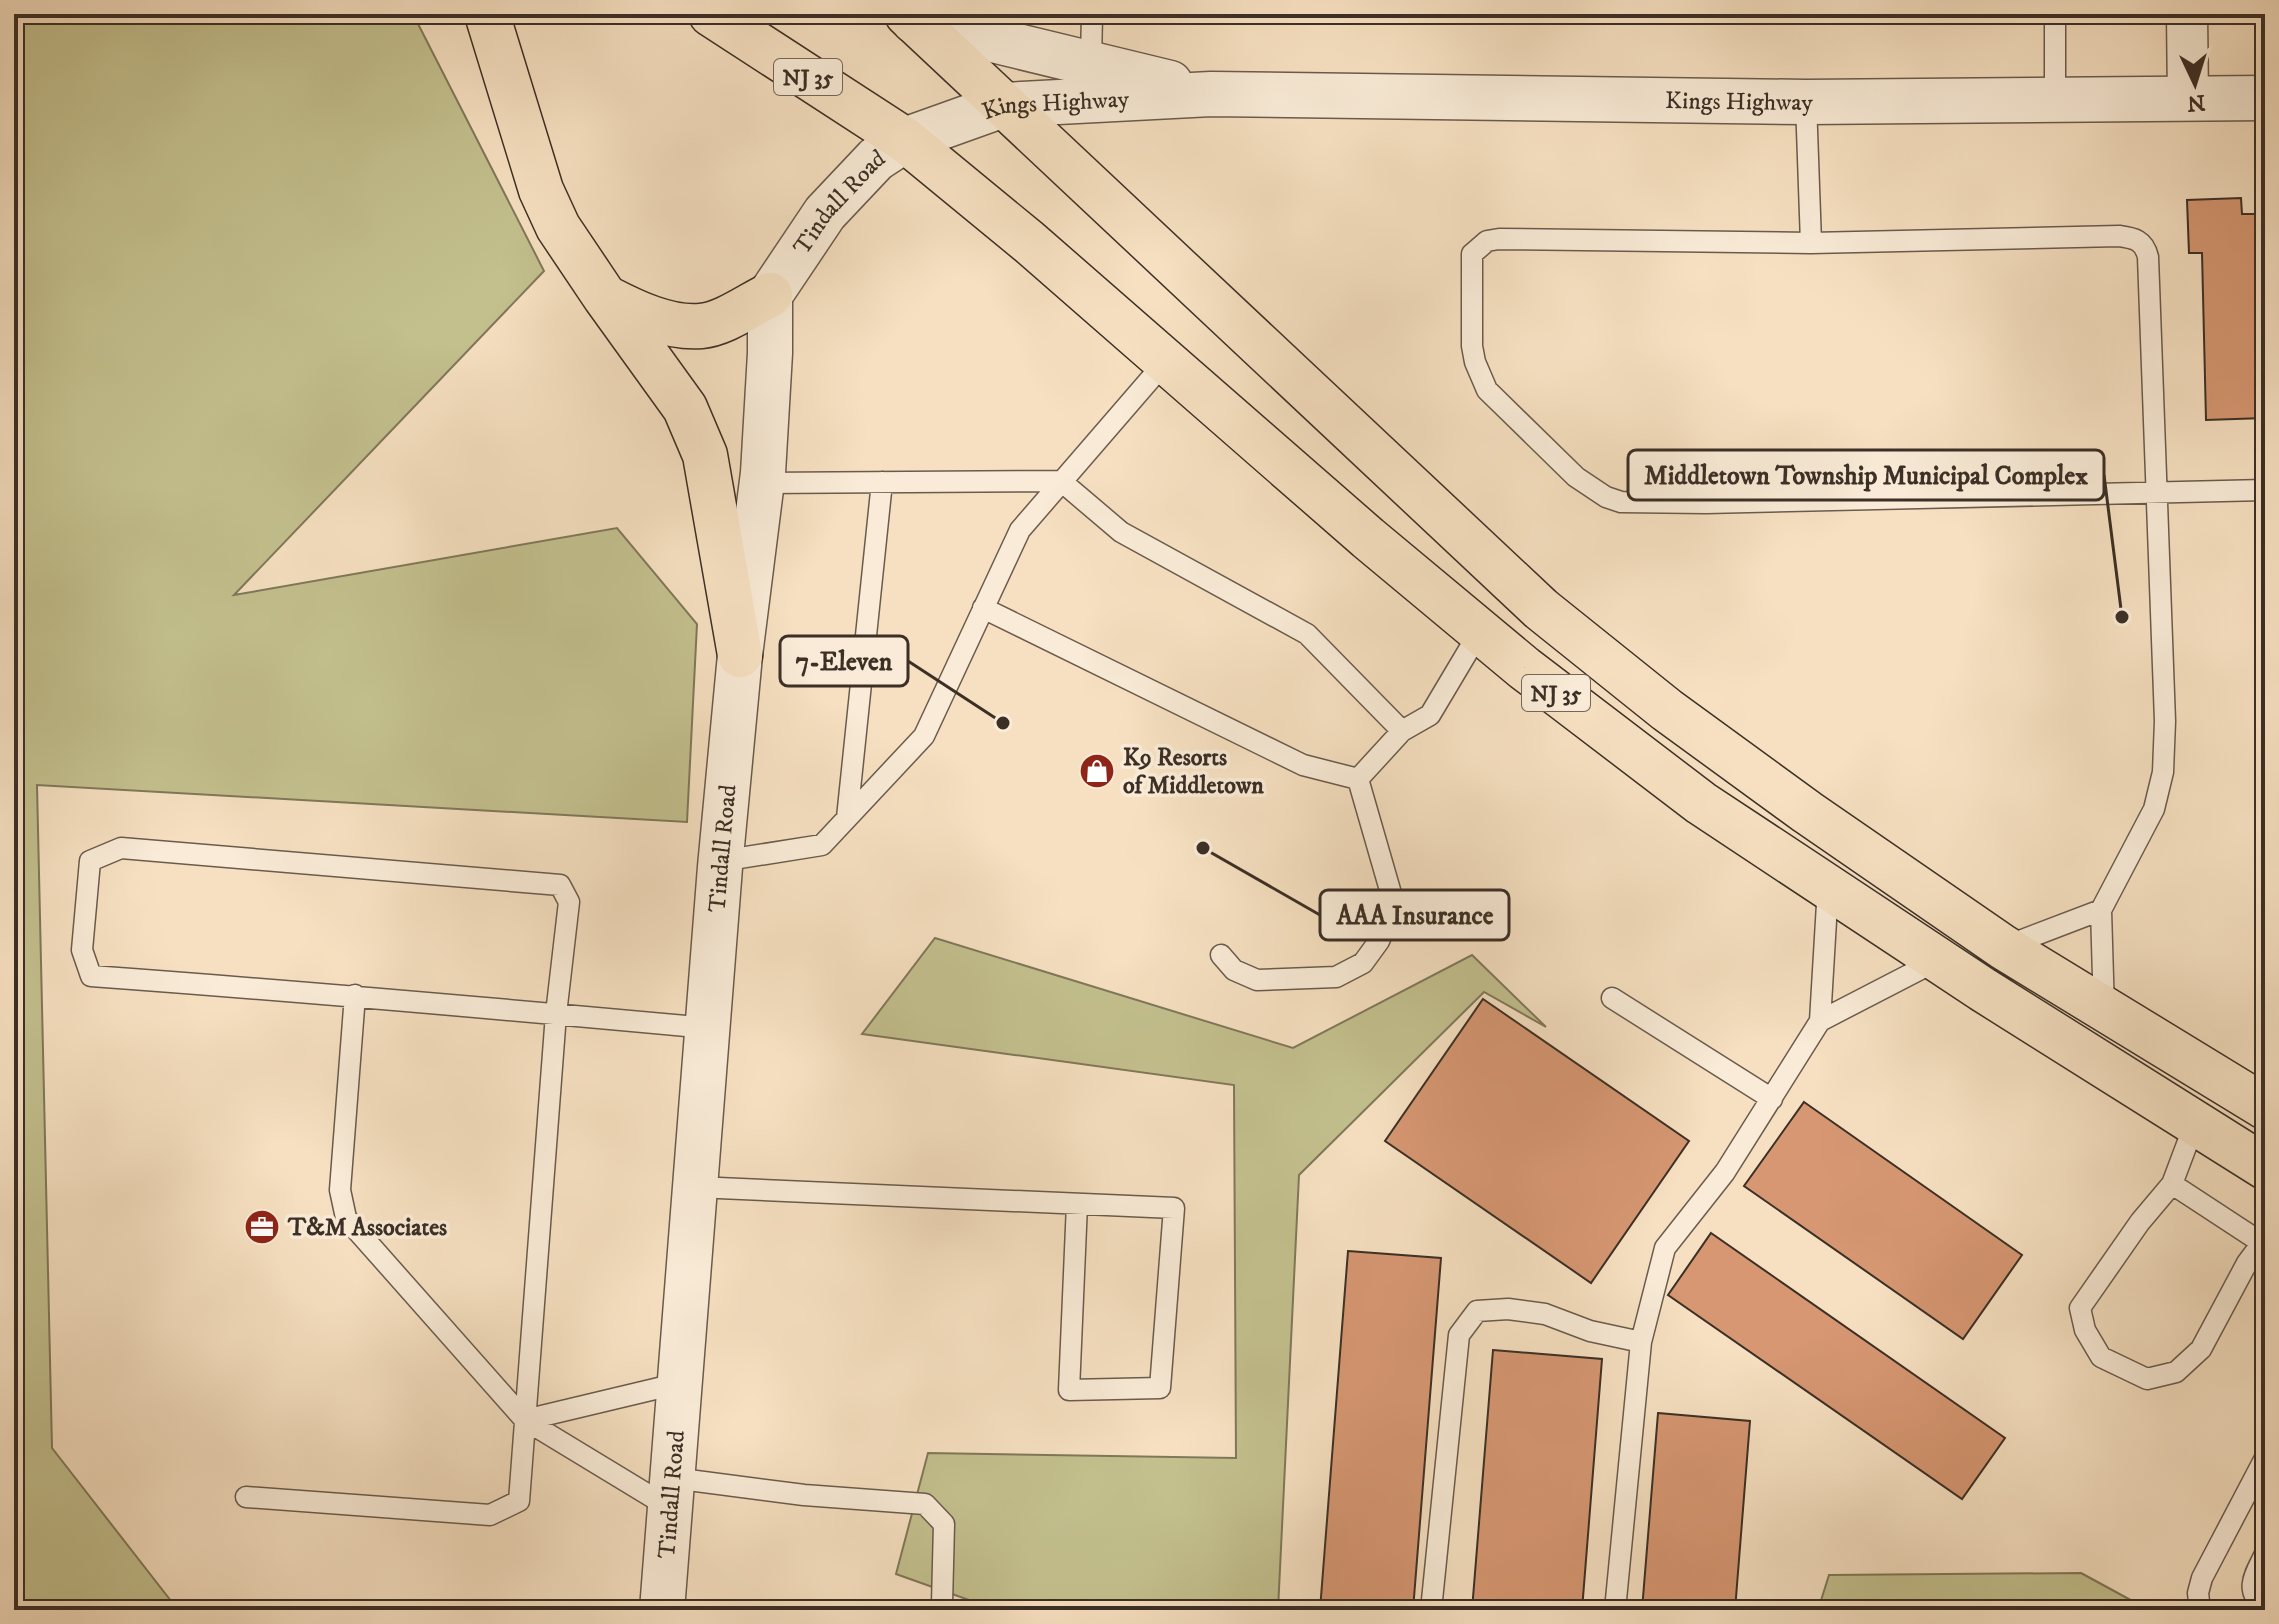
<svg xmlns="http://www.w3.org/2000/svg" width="2279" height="1624" viewBox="0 0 2279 1624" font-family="'IM FELL DW Pica',serif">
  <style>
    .green { fill: #c3c08e; stroke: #7f785a; stroke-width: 2 }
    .building { fill: #d69772; stroke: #3b2f26; stroke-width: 2 }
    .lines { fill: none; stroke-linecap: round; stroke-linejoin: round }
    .service-casing { stroke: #6a5b4d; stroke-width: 23 }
    .minor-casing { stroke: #6a5b4d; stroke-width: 43 }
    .tertiary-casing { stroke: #6a5b4d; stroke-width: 47 }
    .trunk-casing { stroke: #3b2f26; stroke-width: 47 }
    .service { stroke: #f9ebd7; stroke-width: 20 }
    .minor { stroke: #f9ebd7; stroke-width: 40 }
    .tertiary { stroke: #f9ebd7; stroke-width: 44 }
    .trunk { stroke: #f6e0c1; stroke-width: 44 }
    .labels { text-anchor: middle; stroke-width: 7; stroke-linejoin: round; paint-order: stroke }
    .shield { fill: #f9ebd7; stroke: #74675b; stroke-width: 2 }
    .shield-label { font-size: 22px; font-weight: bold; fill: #3b2f26 }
    .street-label { font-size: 24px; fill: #3b2f26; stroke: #f9ebd7 }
    .poi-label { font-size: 24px; font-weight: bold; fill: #3b2f26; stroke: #f9ebd7; text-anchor: start }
    .leader { fill: none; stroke: #3b2f26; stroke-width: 3 }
    .callout-dot { fill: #3b2f26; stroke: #f9ebd7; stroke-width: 3 }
    .callout { fill: #f9ebd7; stroke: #3b2f26; stroke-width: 3 }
    .callout-label { font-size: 26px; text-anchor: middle; font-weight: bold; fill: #3b2f26 }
  </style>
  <rect width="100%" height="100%" fill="#f6e0c1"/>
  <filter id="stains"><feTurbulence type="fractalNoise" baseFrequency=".0025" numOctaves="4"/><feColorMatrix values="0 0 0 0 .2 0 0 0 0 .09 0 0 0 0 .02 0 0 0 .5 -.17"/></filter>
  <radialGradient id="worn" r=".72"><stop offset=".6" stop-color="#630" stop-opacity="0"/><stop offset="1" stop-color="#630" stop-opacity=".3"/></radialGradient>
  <path class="green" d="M14,14H413L544,271L234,595L617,528L697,624L687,822L37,785L52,1448L178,1610H14Z
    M935,938L1293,1048L1472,955L1546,1027L1484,992L1299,1175L1278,1610H997L896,1574L928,1453L1236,1458L1234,1085L862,1034Z
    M2081,1573L2149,1610H1818L1829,1575Z"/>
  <path class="building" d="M2241,198L2242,214H2265V418L2206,420L2202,253H2189L2187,200Z
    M1483,999L1689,1141L1591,1283L1385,1141Z
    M1804,1102L2022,1255L1963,1339L1744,1186Z
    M1711,1233L2005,1438L1962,1499L1668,1295Z
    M1348,1251L1441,1258L1413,1610H1320Z
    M1493,1350L1602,1359L1582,1610H1472Z
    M1658,1413L1750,1421L1735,1610H1642Z"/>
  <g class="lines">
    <defs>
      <path id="service" d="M1091,62L1092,14
        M2055,101V14
        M1806,102L1811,243
        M761,483L1061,481L1121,532L1307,634L1402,731L1430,715L1480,631
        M983,608L1303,765L1358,779L1402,731
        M847,818L882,482
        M721,861L822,845L924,736L1020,530L1166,361
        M2004,947L2101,910
        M1221,955L1234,970L1257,980L1336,977L1363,963L1379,941L1392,912L1390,890L1358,779
        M355,995L340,1190L346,1218L525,1420L670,1508
        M1612,998L1772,1099
        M2104,1011L2101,910L2154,809L2163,772L2165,721L2148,257C2144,240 2134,238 2119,236L1811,243L1499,239L1487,241L1472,254V346L1475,362L1487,390L1576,477L1606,497L1621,502L1706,503L2265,490
        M1820,1021L1938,960
        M2195,1123L2172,1184L2140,1222L2080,1308L2085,1330L2101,1357L2147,1379L2176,1372L2201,1349L2247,1263L2265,1239
        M2172,1184L2262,1243
        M696,1187L1174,1208L1160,1388L1069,1390L1077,1204
        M525,1420L680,1383
        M673,1478L804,1495L925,1504L944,1524L942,1604
        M246,1497L490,1515L519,1501L556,1014L569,902L560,885L121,848L90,861L82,950L91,976C297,991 502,1009 708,1028
        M2265,1554C2255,1574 2243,1591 2265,1606
        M1431,1610L1459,1335L1477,1311L1508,1309L1545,1314L1590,1331L1641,1342
        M1615,1610L1641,1342L1665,1248L1725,1172L1820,1021L1828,887
        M2200,1610L2198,1593L2202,1578L2265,1458"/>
      <path id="minor" d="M2187,14L2188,100"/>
      <g id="tertiary">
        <path d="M914,21L1170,83"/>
        <path id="s1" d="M662,1610L720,867L740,655L763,473L770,353V295L825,213L876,159L905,140L1003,105L1211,94L1806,102L2265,98"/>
      </g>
      <path id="trunk" d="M487,14L541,190L558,227L605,297L685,408L705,455L740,655
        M711,14L905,140L1029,242L1368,538L1524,668L1701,803L1982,989L2265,1167
        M907,14L1541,609L1667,710L1807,812L2003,947L2265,1107
        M607,298C634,312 669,329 701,326C724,324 749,305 770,295"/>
    </defs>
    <use href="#service" class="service-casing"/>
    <use href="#minor" class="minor-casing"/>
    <use href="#tertiary" class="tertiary-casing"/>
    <use href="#trunk" class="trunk-casing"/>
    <use href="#service" class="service"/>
    <use href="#minor" class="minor"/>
    <use href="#tertiary" class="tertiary"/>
    <use href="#trunk" class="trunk"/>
  </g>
  <defs>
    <symbol id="shop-disc" viewBox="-11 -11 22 22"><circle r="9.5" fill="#8f2418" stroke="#f9ebd7"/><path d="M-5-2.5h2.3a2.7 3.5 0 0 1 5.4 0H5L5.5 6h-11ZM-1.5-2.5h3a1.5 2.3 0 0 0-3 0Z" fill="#fff"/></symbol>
    <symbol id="office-disc" viewBox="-11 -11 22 22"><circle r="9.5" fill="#8f2418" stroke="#f9ebd7"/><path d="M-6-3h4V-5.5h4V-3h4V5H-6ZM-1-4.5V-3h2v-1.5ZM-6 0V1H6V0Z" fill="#fff"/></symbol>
  </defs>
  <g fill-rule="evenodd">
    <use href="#shop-disc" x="1077" y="751" width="40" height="40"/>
    <use href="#office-disc" x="242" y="1207" width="40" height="40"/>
  </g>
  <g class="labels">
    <g class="shield">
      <rect x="774" y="59" width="68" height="36" rx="6"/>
      <rect x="1522" y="675" width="68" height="36" rx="6"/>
    </g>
    <g class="shield-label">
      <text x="808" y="85">NJ 35</text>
      <text x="1556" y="701">NJ 35</text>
    </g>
    <g class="street-label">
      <text dy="8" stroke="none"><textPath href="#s1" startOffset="2368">Kings Highway</textPath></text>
      <text dy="8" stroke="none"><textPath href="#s1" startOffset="1684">Kings Highway</textPath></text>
      <text dy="8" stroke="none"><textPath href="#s1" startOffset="1436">Tindall Road</textPath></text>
      <text dy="8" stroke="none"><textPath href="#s1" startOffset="764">Tindall Road</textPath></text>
      <text dy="8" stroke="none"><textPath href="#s1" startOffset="116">Tindall Road</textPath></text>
    </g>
    <g class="poi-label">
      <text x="1123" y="765">K9 Resorts<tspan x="1123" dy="28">of Middletown</tspan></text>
      <text x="288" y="1235">T&amp;M Associates</text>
    </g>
  </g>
  <path class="leader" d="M2122 617L2104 475M1003 723L908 661M1203 848L1320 915"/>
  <g class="callout-dot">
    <circle cx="2122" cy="617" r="8"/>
    <circle cx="1003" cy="723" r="8"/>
    <circle cx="1203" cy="848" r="8"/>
  </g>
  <g class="callout">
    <rect x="1628" y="450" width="476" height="50" rx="8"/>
    <rect x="780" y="636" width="128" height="50" rx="8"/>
    <rect x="1320" y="890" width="189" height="50" rx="8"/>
  </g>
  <g class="callout-label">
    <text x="1866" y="484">Middletown Township Municipal Complex</text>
    <text x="844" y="670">7-Eleven</text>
    <text x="1415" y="924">AAA Insurance</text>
  </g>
  <rect width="2279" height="1624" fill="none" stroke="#f6e0c1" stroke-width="48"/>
  <rect x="16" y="16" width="2247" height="1592" fill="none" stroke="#3b2f26" stroke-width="4"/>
  <rect x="24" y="24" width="2231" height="1576" fill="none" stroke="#3b2f26" stroke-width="2"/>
  <g transform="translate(2195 84) rotate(176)" stroke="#f9ebd7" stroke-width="6" paint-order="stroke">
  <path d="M0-6L14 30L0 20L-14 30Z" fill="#3b2f26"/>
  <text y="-12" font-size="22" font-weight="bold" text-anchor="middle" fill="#3b2f26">N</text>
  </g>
  <rect width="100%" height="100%" filter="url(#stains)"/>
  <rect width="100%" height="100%" fill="url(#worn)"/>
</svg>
